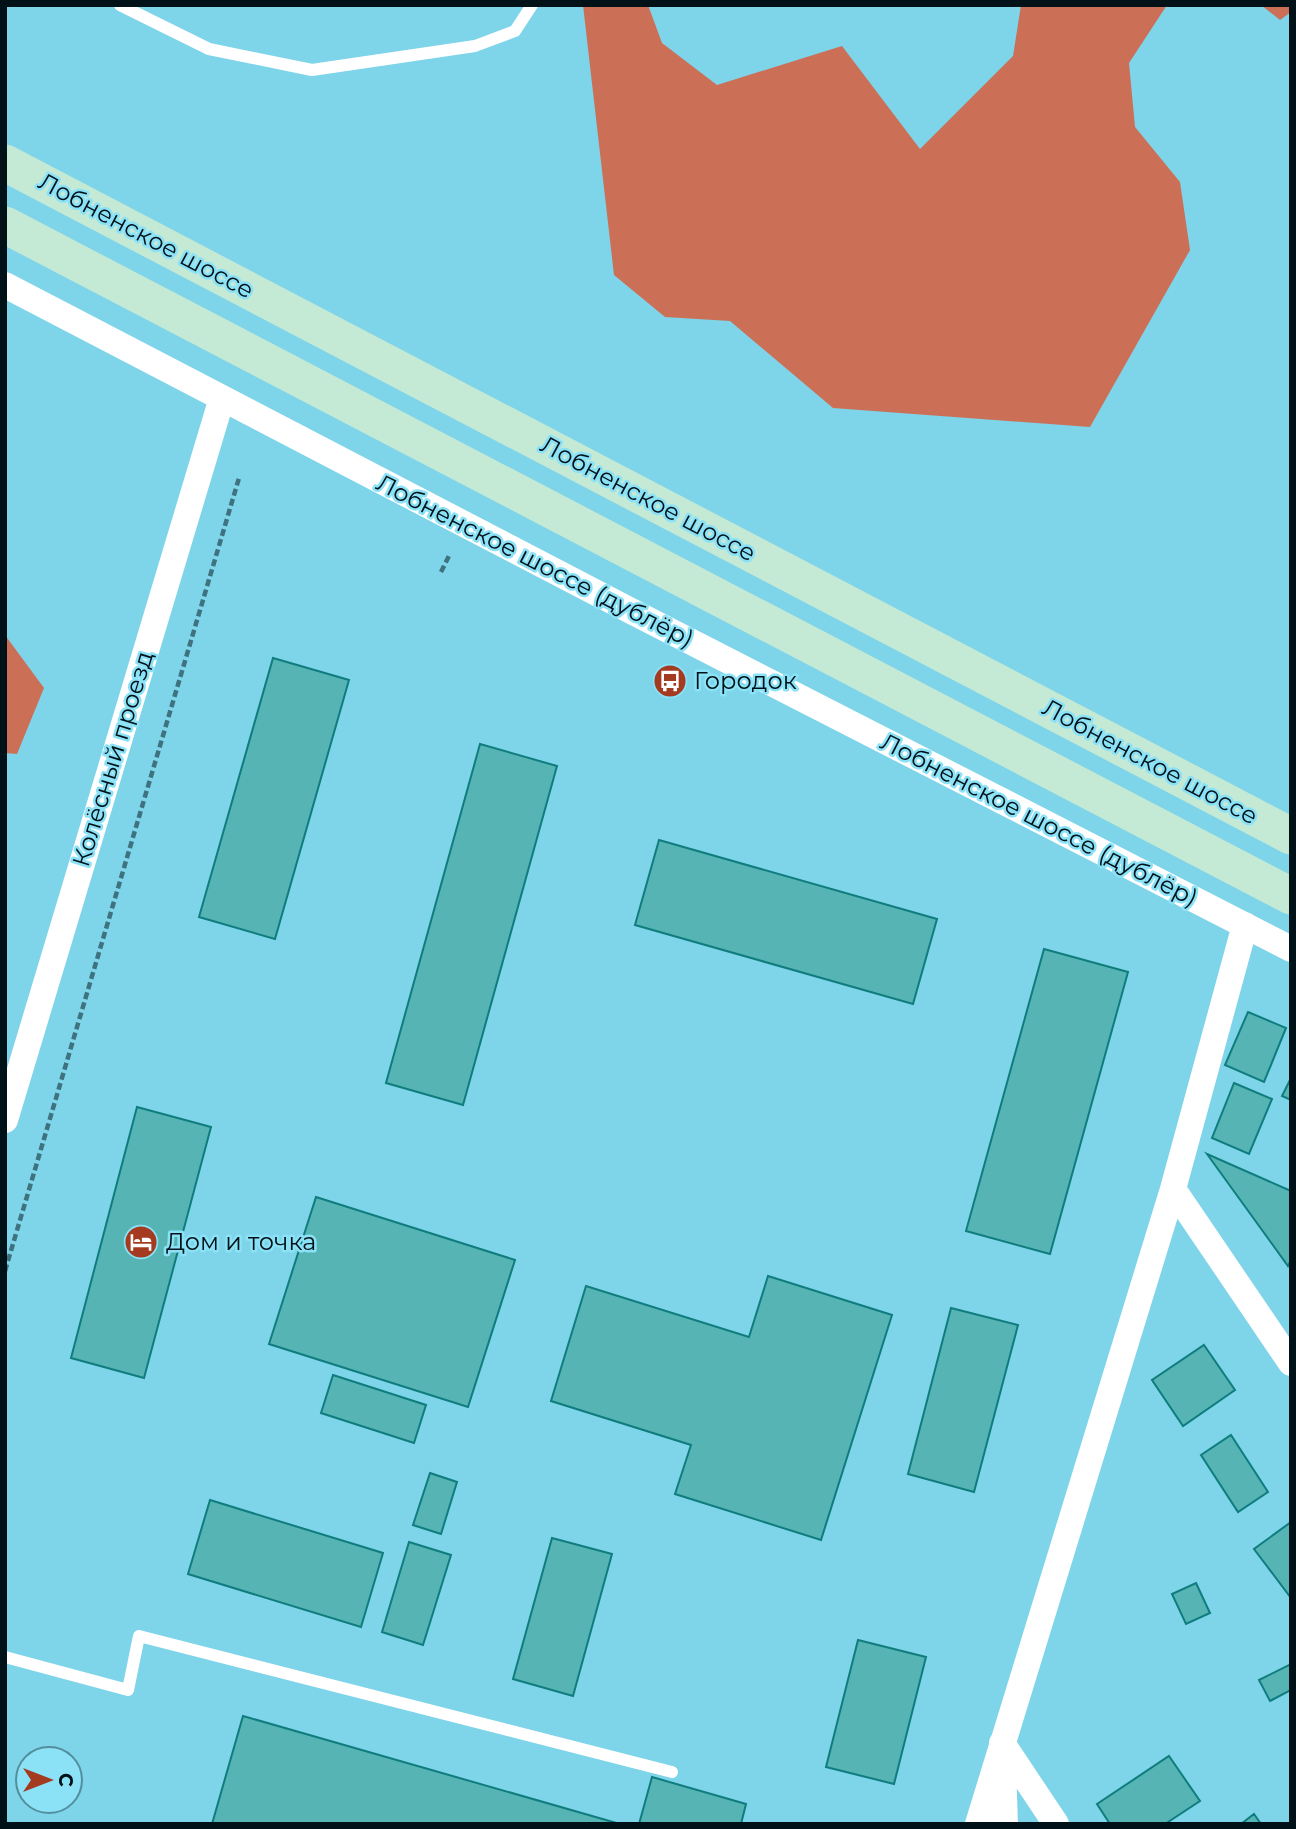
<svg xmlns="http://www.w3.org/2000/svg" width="1296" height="1829" viewBox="0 0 1296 1829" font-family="Montserrat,sans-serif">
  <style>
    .forest { fill: #cc6f57 }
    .building { fill: #57b4b4; stroke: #0f7d7e; stroke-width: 2 }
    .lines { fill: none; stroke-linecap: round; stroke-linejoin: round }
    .path { stroke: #3f727f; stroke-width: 4.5; stroke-dasharray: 7 3.5; stroke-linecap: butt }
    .service { stroke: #fff; stroke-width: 12 }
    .minor { stroke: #fff; stroke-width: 26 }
    .secondary { stroke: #c4e9d5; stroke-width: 37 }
    .labels { text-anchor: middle; stroke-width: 5; stroke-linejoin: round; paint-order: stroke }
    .street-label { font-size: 24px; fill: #001117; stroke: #8be2f7 }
    .poi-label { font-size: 24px; fill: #001117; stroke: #8be2f7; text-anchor: start }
  </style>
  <rect width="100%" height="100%" fill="#7ed4e9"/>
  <path class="forest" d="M583,5H648L662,43L717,85L842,46L920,149L1013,56L1021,5H1167L1129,63L1135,127L1180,182L1190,250L1090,427L833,408L730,321L665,317L614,275Z
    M1261,5H1291V12L1280,20Z
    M5,635L44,688L17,754L5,753Z"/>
  <path class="building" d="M273,658L349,680L275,939L199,917Z
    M480,744L557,766L463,1105L386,1083Z
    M659,840L937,919L913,1004L635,925Z
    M1044,949L1128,972L1050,1254L966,1231Z
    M1248,1012L1286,1028L1264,1082L1225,1065Z
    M1291,1078V1100L1282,1096Z
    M1234,1083L1272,1099L1249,1154L1212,1138Z
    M137,1107L211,1127L144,1378L71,1358Z
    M1207,1154L1291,1191V1260L1288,1266Z
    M316,1197L515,1260L468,1407L269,1344Z
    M768,1276L892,1315L821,1540L675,1494L691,1445L551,1401L586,1286L749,1337Z
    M951,1308L1018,1325L974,1492L908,1474Z
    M1204,1345L1235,1390L1183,1426L1152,1380Z
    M333,1375L426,1405L414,1443L321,1413Z
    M1231,1435L1268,1492L1238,1512L1201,1455Z
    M430,1473L457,1482L441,1534L413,1525Z
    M210,1500L383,1553L361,1627L188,1574Z
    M1291,1522V1598L1254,1549Z
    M552,1538L612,1554L573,1696L513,1679Z
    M409,1542L451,1555L423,1645L382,1632Z
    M1196,1583L1210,1613L1186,1624L1172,1594Z
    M858,1640L926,1657L894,1784L826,1767Z
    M1291,1664V1690L1270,1701L1259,1680Z
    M243,1716L620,1824H212Z
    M1169,1756L1200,1801L1165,1824H1110L1097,1804Z
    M652,1777L746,1804L741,1824H639Z
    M1254,1814L1261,1824H1241Z"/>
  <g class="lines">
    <path class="path" d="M441,572L450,554
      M5,1271L239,478"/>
    <path class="service" d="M120,5L209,49L312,70L475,46L515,31L532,5
      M5,1657L128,1690L139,1636L672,1772"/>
    <path class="minor" d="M5,285L633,612L1291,949
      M5,1120L222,398
      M1173,1189L1291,1363
      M1002,1743L1056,1824
      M1003,1766L1005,1824
      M978,1824L1173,1189L1245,925"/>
    <path class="secondary" d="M5,163L1291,836
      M5,225L1291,896"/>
  </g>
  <defs>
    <symbol id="bus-disc" viewBox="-11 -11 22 22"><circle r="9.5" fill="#a43b20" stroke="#8be2f7"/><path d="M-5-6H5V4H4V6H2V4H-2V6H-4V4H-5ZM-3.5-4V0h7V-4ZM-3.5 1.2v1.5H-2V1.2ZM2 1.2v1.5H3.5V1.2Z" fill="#fff"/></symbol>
    <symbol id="hotel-disc" viewBox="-11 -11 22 22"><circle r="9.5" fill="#a43b20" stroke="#8be2f7"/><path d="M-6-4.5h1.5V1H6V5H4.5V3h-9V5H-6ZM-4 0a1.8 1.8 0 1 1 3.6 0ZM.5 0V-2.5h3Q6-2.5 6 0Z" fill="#fff"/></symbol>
  </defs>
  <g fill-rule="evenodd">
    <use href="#bus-disc" x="651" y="662" width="38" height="38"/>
    <use href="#hotel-disc" x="122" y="1223" width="38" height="38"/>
  </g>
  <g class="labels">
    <g class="street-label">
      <text transform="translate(146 236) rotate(28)" y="8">Лобненское шоссе</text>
      <text transform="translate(648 499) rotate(28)" y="8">Лобненское шоссе</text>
      <text transform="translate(535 561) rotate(27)" y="8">Лобненское шоссе (дублёр)</text>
      <text transform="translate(113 759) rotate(-73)" y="8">Колёсный проезд</text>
      <text transform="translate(1150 762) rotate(28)" y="8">Лобненское шоссе</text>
      <text transform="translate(1039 820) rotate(27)" y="8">Лобненское шоссе (дублёр)</text>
    </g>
    <g class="poi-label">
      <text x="694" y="689">Городок</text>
      <text x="166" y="1250">Дом и точка</text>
    </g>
  </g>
  <rect width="1296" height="1829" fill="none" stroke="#001117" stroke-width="14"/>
  <g transform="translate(49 1780) rotate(90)"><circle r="33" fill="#8be2f7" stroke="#538e9d" stroke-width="2"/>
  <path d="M0-5L12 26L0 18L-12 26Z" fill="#a43b20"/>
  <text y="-10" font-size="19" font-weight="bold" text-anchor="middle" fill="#001117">С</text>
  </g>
</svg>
